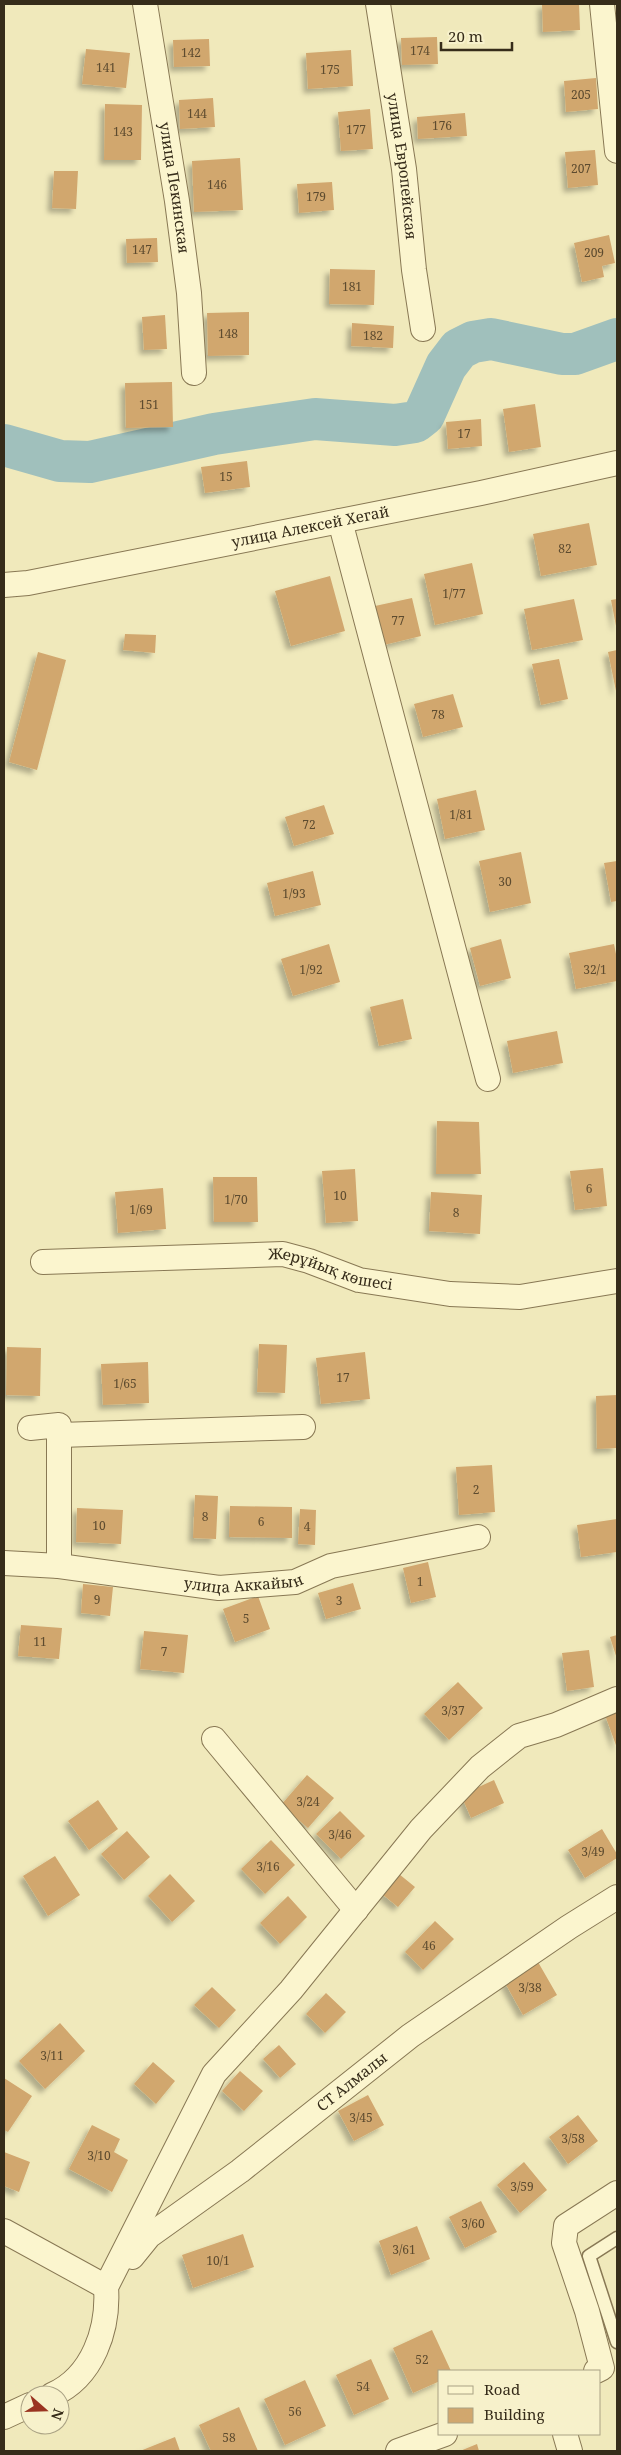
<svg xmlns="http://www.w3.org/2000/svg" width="621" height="2455" viewBox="0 0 621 2455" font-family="'Noto Serif',serif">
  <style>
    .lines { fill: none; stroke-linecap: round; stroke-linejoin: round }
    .river { stroke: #a0c0bc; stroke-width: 42 }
    .building { fill: #d1a76e; filter: url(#shadow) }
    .lane-casing { stroke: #887854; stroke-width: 15 }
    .street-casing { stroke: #887854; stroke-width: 26 }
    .lane { stroke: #fbf5ce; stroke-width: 12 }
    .street { stroke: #fbf5ce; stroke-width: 24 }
    .labels { text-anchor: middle; stroke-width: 4.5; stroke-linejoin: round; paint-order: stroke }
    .number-label { font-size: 12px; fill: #5d4b2f }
    .street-label { font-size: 15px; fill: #362c1a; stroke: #f7f1cb }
  </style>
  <defs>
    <filter id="shadow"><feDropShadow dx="-4.5" dy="4.5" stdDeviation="2.5" flood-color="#0004"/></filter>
  </defs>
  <rect width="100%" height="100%" fill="#f0e9bb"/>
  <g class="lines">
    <path class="river" d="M4,445L60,461L90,462L214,434L315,419L395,425L415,422L424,415L446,366L459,349L473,342L491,339L562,354H575L617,339"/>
  </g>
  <path class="building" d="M542,4H579L580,30L543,32Z
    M437,37L438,64L402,65L401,38Z
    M209,39L210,66L174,67L173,40Z
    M86,49L130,53L126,88L82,84Z
    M351,50L353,86L308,89L306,53Z
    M596,78L598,109L566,112L564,81Z
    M213,98L215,127L180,129L179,100Z
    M105,104L142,105L141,160H104Z
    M370,109L373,149L341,151L338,112Z
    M465,113L467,136L418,139L417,117Z
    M595,150L598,185L568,188L565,152Z
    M240,158L243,210L194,212L192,161Z
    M54,171H78L76,209L52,208Z
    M332,182L334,210L299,213L297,184Z
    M609,235L615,263L602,266L604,277L582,282L574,243Z
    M157,238L158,262L127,263L126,239Z
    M330,269L375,270L374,305L329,304Z
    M249,312V355L208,356L207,313Z
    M165,315L167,349L144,350L142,317Z
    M352,323L394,326L393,348L351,346Z
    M172,382L173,427L126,428L125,383Z
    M535,404L541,447L509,452L503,409Z
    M481,419L482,446L448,449L446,422Z
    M247,461L250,487L205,493L201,467Z
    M589,523L597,565L541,576L533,534Z
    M472,563L483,614L435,625L424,574Z
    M330,576L345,631L291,646L275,591Z
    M412,598L421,636L384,645L375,606Z
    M574,599L583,640L532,650L524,609Z
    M617,599V626H616L611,600Z
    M125,634L156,635L155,653L123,650Z
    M617,650V691H616L608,652Z
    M38,652L66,660L37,770L9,762Z
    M559,659L568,699L541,705L532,664Z
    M453,694L463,727L423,737L414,704Z
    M476,790L485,830L445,839L437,799Z
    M324,805L334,834L294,846L285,817Z
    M521,852L531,903L490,912L479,861Z
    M617,861V901L611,902L604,863Z
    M313,871L321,905L275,916L267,883Z
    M501,939L511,978L480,986L470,948Z
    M329,944L340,982L293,996L281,959Z
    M614,944L617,959V981L576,989L569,953Z
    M403,999L412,1039L379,1046L370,1007Z
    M557,1031L563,1063L513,1073L507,1041Z
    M437,1121L479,1122L481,1174H436Z
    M603,1168L607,1206L575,1210L570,1171Z
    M355,1169L358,1221L326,1223L322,1171Z
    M213,1177H257L258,1222H214Z
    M163,1188L166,1229L118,1233L115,1192Z
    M431,1192L482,1195L480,1234L429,1231Z
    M259,1344L287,1345L285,1393L257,1392Z
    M7,1347L41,1348L40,1396L6,1395Z
    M365,1352L370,1399L321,1404L316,1358Z
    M148,1362L149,1403L103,1405L101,1364Z
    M617,1395V1448L597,1449L596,1396Z
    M492,1465L495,1512L459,1515L456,1467Z
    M195,1495L218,1496L216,1539L193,1538Z
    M230,1506L292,1507V1538L229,1537Z
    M77,1508L123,1510L121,1544L76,1542Z
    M300,1509L316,1510L315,1545L298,1544Z
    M617,1519V1552L581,1557L577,1525Z
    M428,1562L436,1597L411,1603L403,1568Z
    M353,1583L361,1609L326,1619L318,1593Z
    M83,1584L113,1587L110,1616L81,1613Z
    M258,1596L270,1629L235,1642L223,1609Z
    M21,1625L62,1628L59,1659L18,1656Z
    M144,1631L188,1635L184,1673L140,1669Z
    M617,1635V1659L610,1637Z
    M589,1650L594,1687L567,1691L562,1653Z
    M458,1682L483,1708L449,1740L424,1714Z
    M617,1711V1748L605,1715Z
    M307,1775L334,1798L308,1828L281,1805Z
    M494,1780L504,1803L471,1818L461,1795Z
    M98,1800L118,1829L89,1850L68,1821Z
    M340,1811L365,1836L341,1859L316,1834Z
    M602,1829L617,1854V1858L585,1878L568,1850Z
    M127,1831L150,1857L124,1880L101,1854Z
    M271,1840L295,1865L265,1894L241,1869Z
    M55,1856L80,1895L48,1916L23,1876Z
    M170,1874L195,1901L172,1922L148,1896Z
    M399,1874L415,1887L398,1907L382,1894Z
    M288,1896L307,1917L280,1944L260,1923Z
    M435,1921L454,1939L423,1970L405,1952Z
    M538,1962L557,1995L523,2015L504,1981Z
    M212,1987L236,2010L219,2028L194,2005Z
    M326,1993L346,2012L325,2033L306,2014Z
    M60,2023L85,2051L45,2089L19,2061Z
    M279,2045L296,2064L280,2078L263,2059Z
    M153,2062L175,2081L156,2104L134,2084Z
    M240,2071L263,2091L244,2111L222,2091Z
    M4,2078L32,2096L8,2132L4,2130Z
    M368,2095L384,2125L354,2141L338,2111Z
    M578,2115L598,2141L568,2164L549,2137Z
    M92,2125L120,2139L114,2152L128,2160L112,2192L69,2169Z
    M4,2152L30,2162L19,2192L4,2186Z
    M524,2162L547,2190L520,2213L497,2185Z
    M481,2201L497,2232L465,2248L449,2217Z
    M417,2226L430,2259L391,2275L379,2241Z
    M243,2234L254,2267L193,2288L182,2255Z
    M432,2330L451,2371H440V2381L413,2393L393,2348Z
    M371,2359L389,2399L354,2415L336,2375Z
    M305,2380L326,2426L285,2445L264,2399Z
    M239,2407L258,2451H211L199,2425Z
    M175,2437L180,2451H140Z
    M477,2444L479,2451H460Z"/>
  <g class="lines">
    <defs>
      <path id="lane" d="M617,2238L589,2256L617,2342"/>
      <g id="street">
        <path id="s1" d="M145,4L177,201L189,293L194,373"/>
        <path id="s2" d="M378,4L404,169L414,270L423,329"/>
        <path d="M602,4L617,151"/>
        <path d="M340,521L488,1079"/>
        <path id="s3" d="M4,585L28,583L481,493L617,463"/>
        <path id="s4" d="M43,1262L283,1254L309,1261L359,1280L450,1294L520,1297L617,1281"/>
        <path d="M30,1428L59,1425V1566"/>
        <path d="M60,1435L303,1427"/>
        <path id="s5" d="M4,1563L59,1566L219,1588L295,1582L331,1566L478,1537"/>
        <path d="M214,1739L356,1910"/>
        <path d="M4,2231L106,2287"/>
        <path id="s6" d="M132,2257L149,2236L240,2171L410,2036L569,1927L617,1897"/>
        <path d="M596,2371L602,2368L587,2311L564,2243L566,2226L617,2193"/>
        <path d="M52,2395C93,2377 109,2329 106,2287L214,2074L291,1990L421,1829L480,1767L519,1736L556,1725L617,1699"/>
        <path d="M4,2417L30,2405"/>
        <path d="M565,2434L570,2451"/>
        <path d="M398,2451L445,2434"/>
      </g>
    </defs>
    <use href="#lane" class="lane-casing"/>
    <use href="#street" class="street-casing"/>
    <use href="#lane" class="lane"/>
    <use href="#street" class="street"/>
  </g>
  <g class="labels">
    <g class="number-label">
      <text x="420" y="55">174</text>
      <text x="191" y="57">142</text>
      <text x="106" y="72">141</text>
      <text x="330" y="74">175</text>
      <text x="581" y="99">205</text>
      <text x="197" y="118">144</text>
      <text x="442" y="130">176</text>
      <text x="356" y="134">177</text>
      <text x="123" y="136">143</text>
      <text x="581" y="173">207</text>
      <text x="217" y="189">146</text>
      <text x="316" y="201">179</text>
      <text x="142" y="254">147</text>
      <text x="594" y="257">209</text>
      <text x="352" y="291">181</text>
      <text x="228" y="338">148</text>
      <text x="373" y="340">182</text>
      <text x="149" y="409">151</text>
      <text x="464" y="438">17</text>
      <text x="226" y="481">15</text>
      <text x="565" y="553">82</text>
      <text x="454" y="598">1/77</text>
      <text x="398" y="625">77</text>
      <text x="438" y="719">78</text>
      <text x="461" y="819">1/81</text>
      <text x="309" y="829">72</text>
      <text x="505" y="886">30</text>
      <text x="294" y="898">1/93</text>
      <text x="311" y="974">1/92</text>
      <text x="595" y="974">32/1</text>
      <text x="589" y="1193">6</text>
      <text x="340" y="1200">10</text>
      <text x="236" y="1204">1/70</text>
      <text x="141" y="1214">1/69</text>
      <text x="456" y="1217">8</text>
      <text x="343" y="1382">17</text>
      <text x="125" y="1388">1/65</text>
      <text x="476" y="1494">2</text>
      <text x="205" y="1521">8</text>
      <text x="261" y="1526">6</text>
      <text x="99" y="1530">10</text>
      <text x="307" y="1531">4</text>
      <text x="420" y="1586">1</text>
      <text x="97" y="1604">9</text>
      <text x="339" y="1605">3</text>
      <text x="246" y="1623">5</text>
      <text x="40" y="1646">11</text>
      <text x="164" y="1656">7</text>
      <text x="453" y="1715">3/37</text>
      <text x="308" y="1806">3/24</text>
      <text x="340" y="1839">3/46</text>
      <text x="593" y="1856">3/49</text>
      <text x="268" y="1871">3/16</text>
      <text x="429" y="1950">46</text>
      <text x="530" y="1992">3/38</text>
      <text x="52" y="2060">3/11</text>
      <text x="361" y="2122">3/45</text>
      <text x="573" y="2143">3/58</text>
      <text x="99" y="2160">3/10</text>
      <text x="522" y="2191">3/59</text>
      <text x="473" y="2228">3/60</text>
      <text x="404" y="2254">3/61</text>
      <text x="218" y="2265">10/1</text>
      <text x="422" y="2364">52</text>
      <text x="363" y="2391">54</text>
      <text x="295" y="2416">56</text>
      <text x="229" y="2442">58</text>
    </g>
    <g class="street-label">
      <text dy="5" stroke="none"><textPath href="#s2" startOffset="164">улица Европейская</textPath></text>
      <text dy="5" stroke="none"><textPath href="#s1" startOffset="186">улица Пекинская</textPath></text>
      <text dy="5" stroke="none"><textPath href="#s3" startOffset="312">улица Алексей Хегай</textPath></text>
      <text dy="5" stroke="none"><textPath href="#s4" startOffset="290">Жерұйық көшесі</textPath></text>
      <text dy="5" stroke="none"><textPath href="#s5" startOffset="241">улица Аккайын</textPath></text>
      <text dy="5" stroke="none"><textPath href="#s6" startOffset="282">СТ Алмалы</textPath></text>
    </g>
  </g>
  <rect width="621" height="2455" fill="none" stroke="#362c1a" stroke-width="10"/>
  <rect x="438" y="2370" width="162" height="65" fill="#f7f1cb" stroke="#aaa284"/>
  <rect x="448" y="2386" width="25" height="8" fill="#fbf5ce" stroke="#aaa284"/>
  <text x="484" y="2395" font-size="15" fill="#362c1a">Road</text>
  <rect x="448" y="2408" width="25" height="15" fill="#d1a76e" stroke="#aaa284"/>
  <text x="484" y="2420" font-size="15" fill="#362c1a">Building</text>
  <g transform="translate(45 2410) rotate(110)"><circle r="24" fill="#f7f1cb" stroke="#aaa284"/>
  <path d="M0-4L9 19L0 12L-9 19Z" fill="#9a3421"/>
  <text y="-8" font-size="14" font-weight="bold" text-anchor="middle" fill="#362c1a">N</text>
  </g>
  <path d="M441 42v8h71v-8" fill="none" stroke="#362c1a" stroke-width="2.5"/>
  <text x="448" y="42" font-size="15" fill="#362c1a" stroke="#f7f1cb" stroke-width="4" paint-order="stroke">20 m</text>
</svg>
